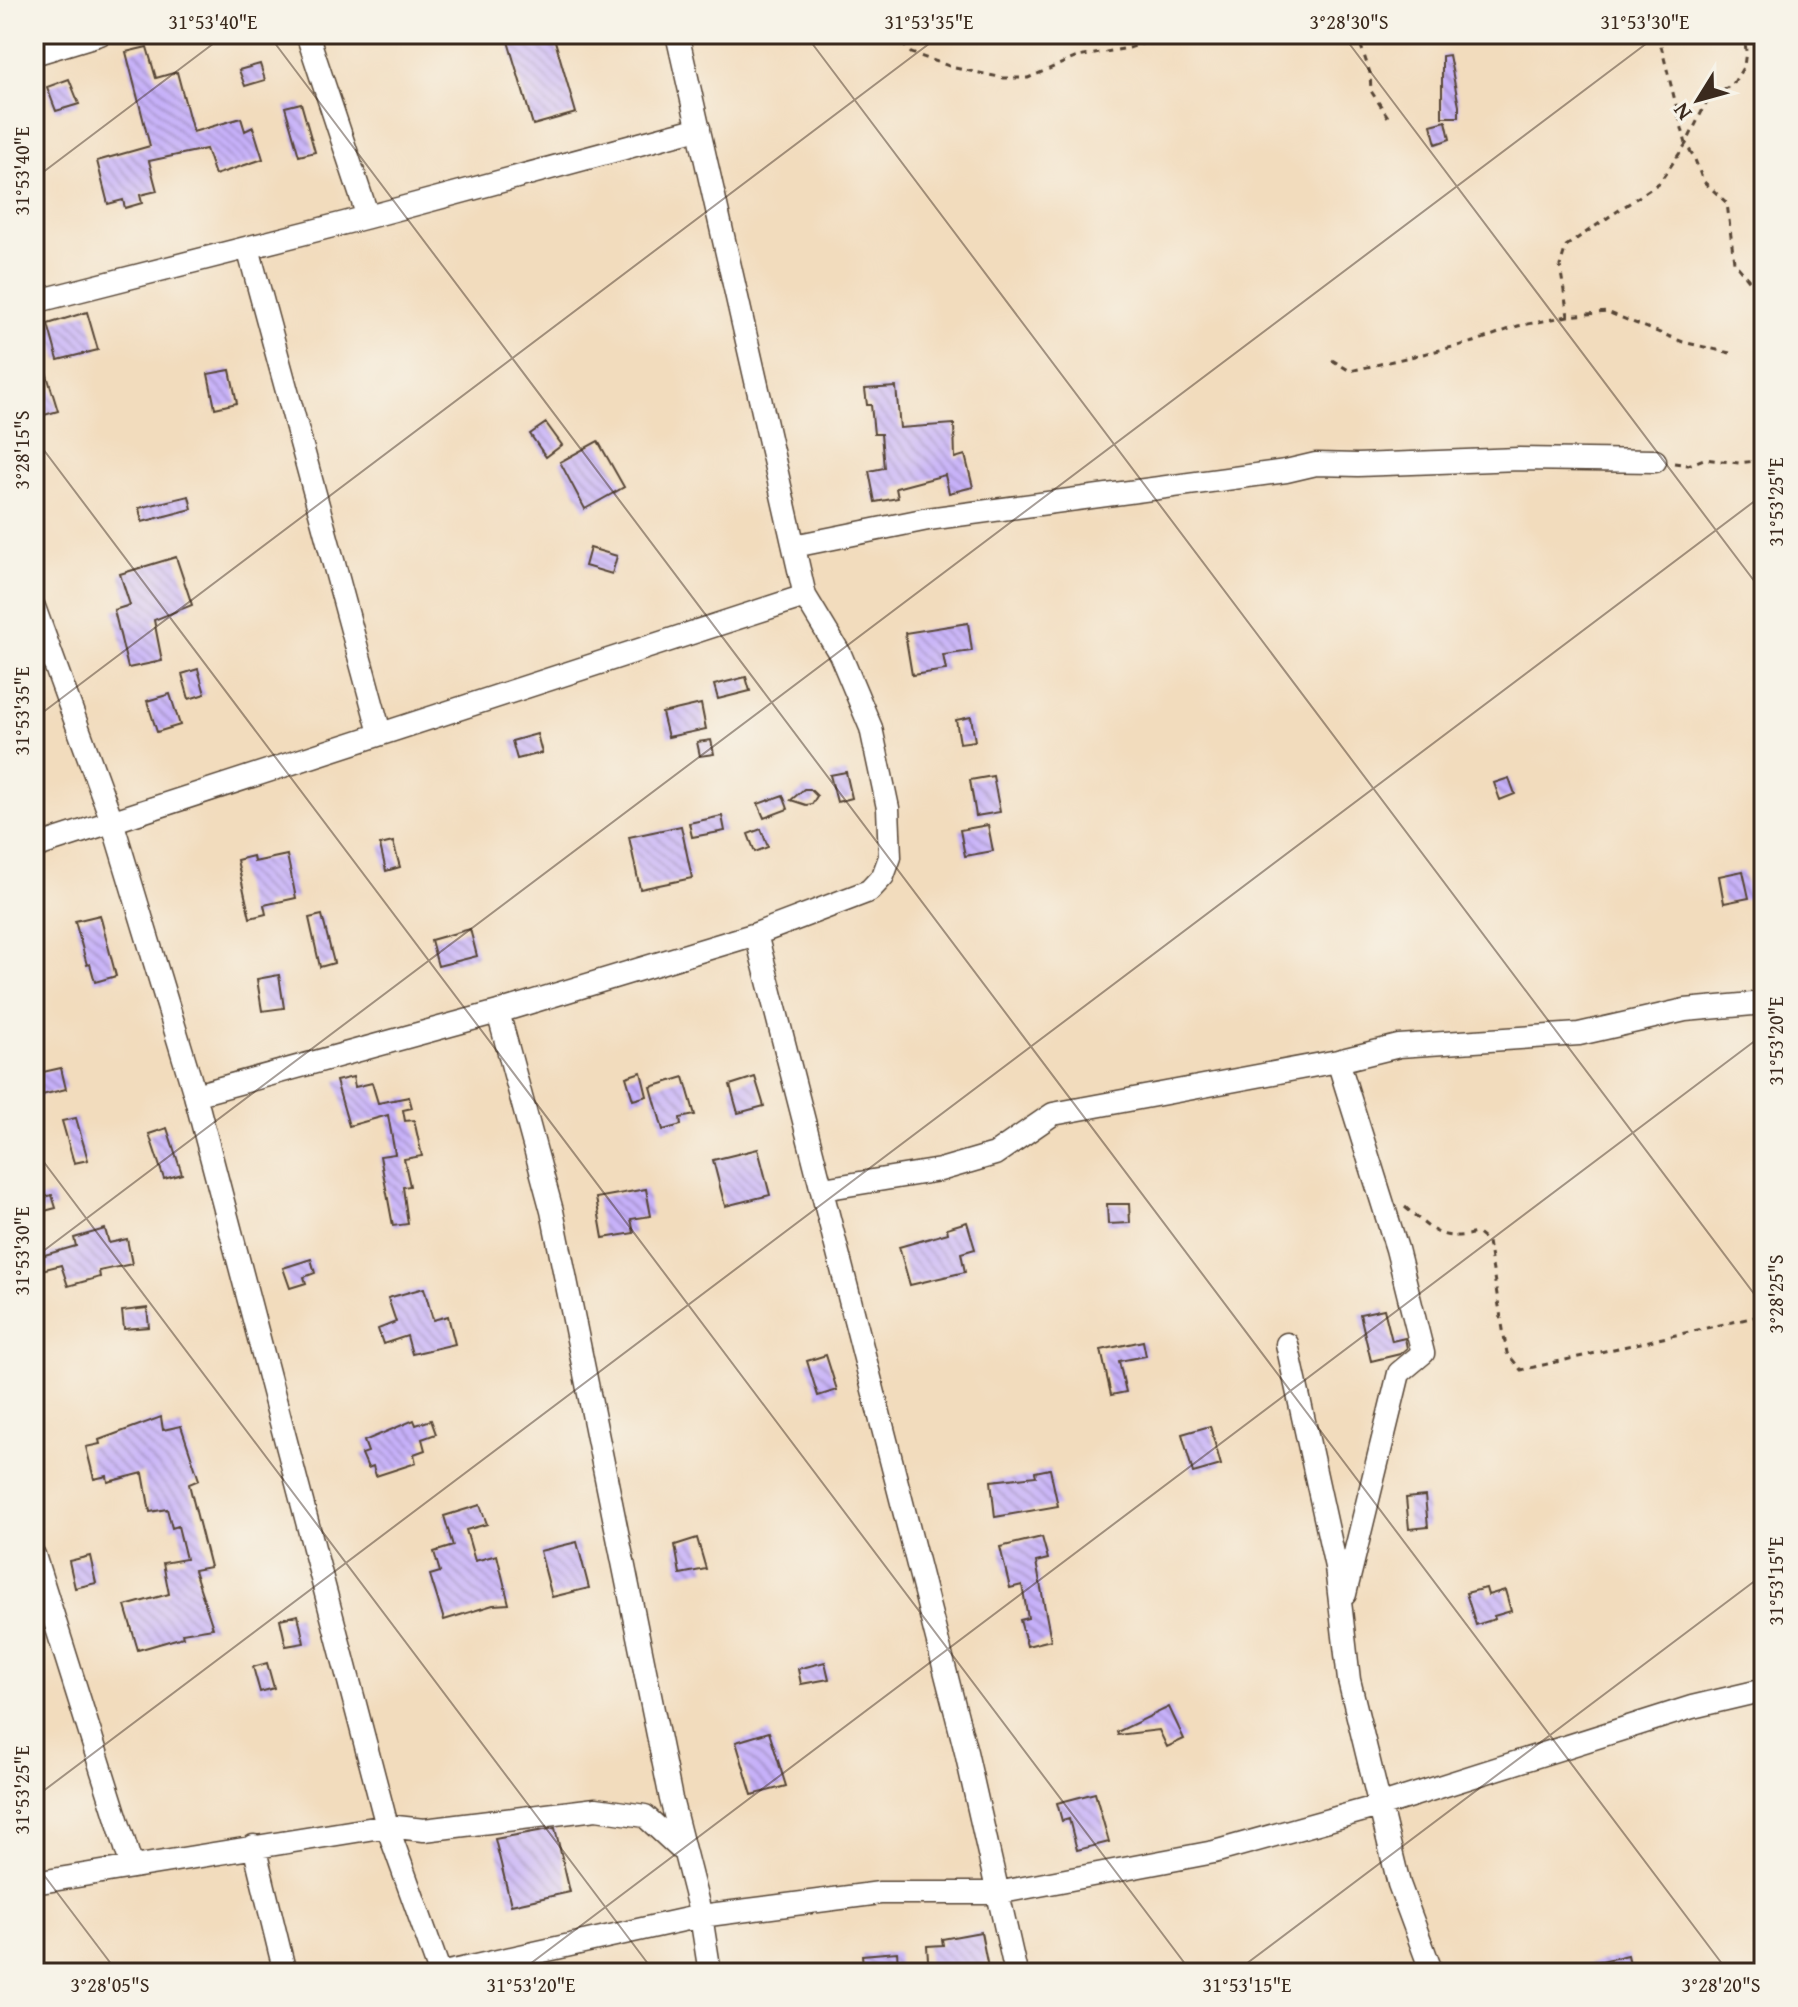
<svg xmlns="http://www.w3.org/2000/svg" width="1798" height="2007" viewBox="0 0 1798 2007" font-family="'Gentium Book Plus',serif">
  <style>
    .building { fill: url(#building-back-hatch) }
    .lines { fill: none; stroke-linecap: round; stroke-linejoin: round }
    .minor-casing { stroke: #564536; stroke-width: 25 }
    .path { stroke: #564536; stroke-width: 3; stroke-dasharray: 6 6; stroke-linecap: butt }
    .minor { stroke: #fff; stroke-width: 22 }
    .ticks { fill: none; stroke: #3b2a1e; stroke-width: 2; stroke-opacity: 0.45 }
    .neatline { fill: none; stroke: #3b2a1e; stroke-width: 3 }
    .ticks-label { font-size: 20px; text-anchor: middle; fill: #3b2a1e }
  </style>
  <defs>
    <pattern id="building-back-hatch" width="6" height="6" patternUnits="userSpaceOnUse" patternTransform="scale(2)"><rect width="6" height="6" fill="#c6b0f9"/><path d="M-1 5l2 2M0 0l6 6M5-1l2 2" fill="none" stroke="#a28fc9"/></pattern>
  </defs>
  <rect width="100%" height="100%" fill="#f7f3e8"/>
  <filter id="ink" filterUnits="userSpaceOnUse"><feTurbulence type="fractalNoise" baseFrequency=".0125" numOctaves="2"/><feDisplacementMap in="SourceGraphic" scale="16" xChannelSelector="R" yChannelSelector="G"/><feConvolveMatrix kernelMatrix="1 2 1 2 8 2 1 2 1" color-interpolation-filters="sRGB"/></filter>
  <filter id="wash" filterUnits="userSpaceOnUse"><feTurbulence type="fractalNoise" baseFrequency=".006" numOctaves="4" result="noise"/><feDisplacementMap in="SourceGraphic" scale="32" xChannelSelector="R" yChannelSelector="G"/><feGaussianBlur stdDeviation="1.8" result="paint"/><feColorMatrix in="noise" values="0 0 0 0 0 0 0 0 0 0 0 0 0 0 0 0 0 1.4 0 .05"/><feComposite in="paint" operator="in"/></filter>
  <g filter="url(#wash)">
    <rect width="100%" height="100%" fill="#f2dcbd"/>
    <g id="blocks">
      <path class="building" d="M520,34H553L576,113L533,125L507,38Z
        M147,47L156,78L177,72L193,132L241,118L245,131L253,127L263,159L215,175L206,149L149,161L157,191L140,195L142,203L125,208L123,200L108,204L97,161L150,146L126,52Z
        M1449,55L1459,106V117H1442V56Z
        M260,64L265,80L245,86L239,70Z
        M69,79L79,104L56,111L47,87Z
        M301,103L315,152L299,156L285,107Z
        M1446,121L1450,139L1436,144L1431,125Z
        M87,312L98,350L58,360L48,324Z
        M34,346H38L58,411L34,418Z
        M230,370L237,403L215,408L208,374Z
        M896,387L900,428L954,424L955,458L965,455L973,487L949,493L945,475L896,488L898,498L875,502L869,471L884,468L881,434H874L871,405H867L865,389Z
        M546,423L562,445L546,457L530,434Z
        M598,441L624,487L585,509L560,462Z
        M189,496L192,509L142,522L139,508Z
        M590,548L617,556L612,574L585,566Z
        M176,557L192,605L154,620L162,661L128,668L114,610L130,605L120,574Z
        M968,623L972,651L943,655L946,670L912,675L905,633Z
        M198,669L205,694L189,699L182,674Z
        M746,677L750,691L718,699L714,685Z
        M170,694L180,725L157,732L147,701Z
        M701,704L706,729L668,737L662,713Z
        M971,717L975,741L960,743L956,720Z
        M537,734L542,753L517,759L512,741Z
        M711,740L714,754L700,756L697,742Z
        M846,772L852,798L837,802L830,775Z
        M993,776L1000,812L976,816L970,780Z
        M1509,778L1515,794L1500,800L1494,783Z
        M804,789H810L817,796L812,804L806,805L791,800Z
        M783,795L788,809L764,818L758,804Z
        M722,816L725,831L692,837L689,823Z
        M988,825L993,851L965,856L960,830Z
        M681,826L692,878L640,889L629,837Z
        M761,829L768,847L755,852L748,834Z
        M393,842L400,867L386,871L380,845Z
        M287,855L296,898L264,905L266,914L250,918L237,860L253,856L254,862Z
        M1743,871L1749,898L1724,903L1719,876Z
        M100,915L116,976L95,982L90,964L87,965L75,921Z
        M322,915L334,963L320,967L309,918Z
        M470,929L477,956L438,966L431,940Z
        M279,975L284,1008L262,1011L257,979Z
        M61,1068L66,1089L34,1097V1074Z
        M641,1072L647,1096L633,1100L626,1077Z
        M353,1077L355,1087L372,1083L378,1103L409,1097L412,1108L403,1110L405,1121L414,1120L422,1156L404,1159L410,1186L403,1187L408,1224L393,1226L380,1156L395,1154L388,1115L349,1126L336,1081Z
        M684,1077L695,1115L680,1118L681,1125L663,1130L651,1087Z
        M755,1077L764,1106L738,1113L730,1085Z
        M76,1118L88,1160L74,1163L62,1121Z
        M167,1128L182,1174L164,1179L149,1134Z
        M758,1149L770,1195L725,1206L713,1160Z
        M646,1189L651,1216L631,1219L634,1233L603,1238L596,1198Z
        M52,1195L56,1208L37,1213L34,1200Z
        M1107,1204H1129L1130,1223L1108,1224Z
        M967,1222L975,1249L961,1253L965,1272L910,1285L899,1247L948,1233L947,1228Z
        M105,1229L109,1243L127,1239L132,1264L99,1271L100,1277L68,1286L61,1265L34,1272V1258L76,1246L74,1238Z
        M311,1259L315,1273L304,1277L306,1283L290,1288L283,1268Z
        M424,1288L433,1320L448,1316L455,1344L412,1354L407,1336L383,1344L378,1329L396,1322L388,1298Z
        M147,1308L149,1327L124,1329L122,1311Z
        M1384,1309L1392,1341L1405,1338L1407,1348L1400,1354L1371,1361L1360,1314Z
        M1143,1341L1146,1356L1119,1361L1126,1392L1111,1395L1101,1350Z
        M826,1355L837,1390L818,1396L807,1361Z
        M161,1417L163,1430L181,1426L199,1480L189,1484L210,1567L194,1570L213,1628L182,1633L183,1637L138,1650L125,1606L169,1594L163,1563L186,1559L178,1526L172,1528L167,1509L150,1512L143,1473L108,1482L107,1476L94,1479L86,1447L100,1444L99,1440Z
        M414,1420L416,1425L431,1420L436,1434L422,1439L425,1450L414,1454L416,1463L376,1476L373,1466L368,1468L362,1454L368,1452L364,1441Z
        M1210,1426L1221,1465L1193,1473L1182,1434Z
        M1050,1469L1058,1506L995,1517L991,1481L1036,1476L1035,1472Z
        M1425,1496L1428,1527L1409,1529L1406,1498Z
        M480,1505L487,1524L466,1530L475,1561L497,1555L509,1604L493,1605L444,1620L430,1575L440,1572L434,1552L453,1546L444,1516Z
        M1042,1537L1048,1559L1036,1562L1051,1640L1027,1646L1020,1620L1028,1618L1022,1585L1010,1588L1000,1547Z
        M697,1538L706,1569L680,1574L675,1545Z
        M577,1542L589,1588L552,1597L540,1551Z
        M90,1556L96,1583L75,1588L69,1561Z
        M1486,1588L1488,1595L1505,1590L1511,1611L1494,1616L1495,1619L1476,1625L1466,1593Z
        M298,1615L304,1643L286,1646L280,1619Z
        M825,1662L829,1679L801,1684L798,1669Z
        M267,1663L274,1688L260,1692L253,1667Z
        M1169,1707L1184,1739L1167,1747L1159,1730L1118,1735L1117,1732Z
        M769,1732L786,1786L752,1795L736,1742Z
        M1095,1793L1109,1842L1077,1850L1069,1819L1062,1821L1057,1803Z
        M555,1828L570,1892L511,1905L495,1839Z
        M981,1932L989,1973H929L927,1946L943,1945L942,1939Z
        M897,1952L899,1973H864L862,1955Z
        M1628,1955L1632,1973H1577L1576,1967Z"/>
    </g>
  </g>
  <g filter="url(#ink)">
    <use href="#blocks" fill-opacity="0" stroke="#564536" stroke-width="2"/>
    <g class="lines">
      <defs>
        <path id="minor" d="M307,34L368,217
          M677,34L805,596L840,654L871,728L888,808L890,857L883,876L869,891L756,934L966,1752L1016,1973
          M34,54L100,34
          M248,248L380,733
          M34,302L368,217L699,128
          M794,546L928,519L1286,471L1316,464L1358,465L1519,459L1655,461
          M34,607L112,821L195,1095L387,1826L440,1973
          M34,847L805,596
          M498,1012L552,1211L671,1799L701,1916L710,1973
          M1338,1061L1397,1249L1423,1353L1399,1373L1345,1594
          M195,1095L498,1012L756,934
          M823,1189L940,1170L995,1154L1053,1114L1338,1061L1399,1046L1579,1034L1685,1010L1764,1003
          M1287,1344L1336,1567L1349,1680L1399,1884L1432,1973
          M34,1555L132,1867
          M254,1846L285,1973
          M34,1883L387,1826L424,1830L596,1809L645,1816L684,1852
          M444,1973L701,1916L880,1893H997L1214,1852L1379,1806L1692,1707L1764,1690"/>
      </defs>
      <use href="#minor" class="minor-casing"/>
      <path class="path" d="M894,34L911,53L955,68L1004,78H1028L1077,57L1129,48L1171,34
        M1357,34L1370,73L1371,91L1388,117
        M1574,34V36L1582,34
        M1658,34L1686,144L1694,157L1703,181L1727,203L1734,262L1762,296
        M1730,353L1683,342L1607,312L1568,316L1560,266L1566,246L1659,183L1686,144L1708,99L1733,84L1744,66L1746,51L1744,34
        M1332,360L1350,371L1474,342L1518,326L1568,316
        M1674,463L1688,465L1704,459L1739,463L1764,460
        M1405,1207C1432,1230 1439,1242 1477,1233L1488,1242L1507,1353L1521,1370L1764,1315"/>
      <use href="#minor" class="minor"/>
    </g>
  </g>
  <path class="ticks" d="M268,34L1729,1973M805,34L1764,1307M1342,34L1764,594M34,179L226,34M34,437L1192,1973M34,719L942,34M34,1149L655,1973M34,1258L1659,34M34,1798L1764,494M34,1862L118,1973M518,1973L1764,1034M1234,1973L1764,1574"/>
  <rect width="1798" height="2007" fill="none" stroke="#f7f3e8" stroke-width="88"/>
  <g transform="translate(1698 100) rotate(233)" stroke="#f7f3e8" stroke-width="6" paint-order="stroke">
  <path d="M0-6L14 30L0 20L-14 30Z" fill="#3b2a1e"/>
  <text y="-12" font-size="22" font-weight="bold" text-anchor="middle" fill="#3b2a1e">N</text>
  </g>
  <rect x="44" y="44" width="1710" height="1919" class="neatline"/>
  <g class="ticks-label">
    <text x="213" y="29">31°53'40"E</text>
    <text x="929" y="29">31°53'35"E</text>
    <text x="1349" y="29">3°28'30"S</text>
    <text x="1645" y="29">31°53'30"E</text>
    <text transform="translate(22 171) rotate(-90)" y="7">31°53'40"E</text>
    <text transform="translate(22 450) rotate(-90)" y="7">3°28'15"S</text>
    <text transform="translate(1776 502) rotate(-90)" y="7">31°53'25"E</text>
    <text transform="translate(22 711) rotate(-90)" y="7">31°53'35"E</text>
    <text transform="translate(1776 1041) rotate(-90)" y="7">31°53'20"E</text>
    <text transform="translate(22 1251) rotate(-90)" y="7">31°53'30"E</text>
    <text transform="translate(1776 1294) rotate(-90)" y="7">3°28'25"S</text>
    <text transform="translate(1776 1581) rotate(-90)" y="7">31°53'15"E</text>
    <text transform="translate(22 1790) rotate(-90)" y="7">31°53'25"E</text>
    <text x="110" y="1992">3°28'05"S</text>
    <text x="531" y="1992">31°53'20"E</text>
    <text x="1247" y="1992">31°53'15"E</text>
    <text x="1721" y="1992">3°28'20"S</text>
  </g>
</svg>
